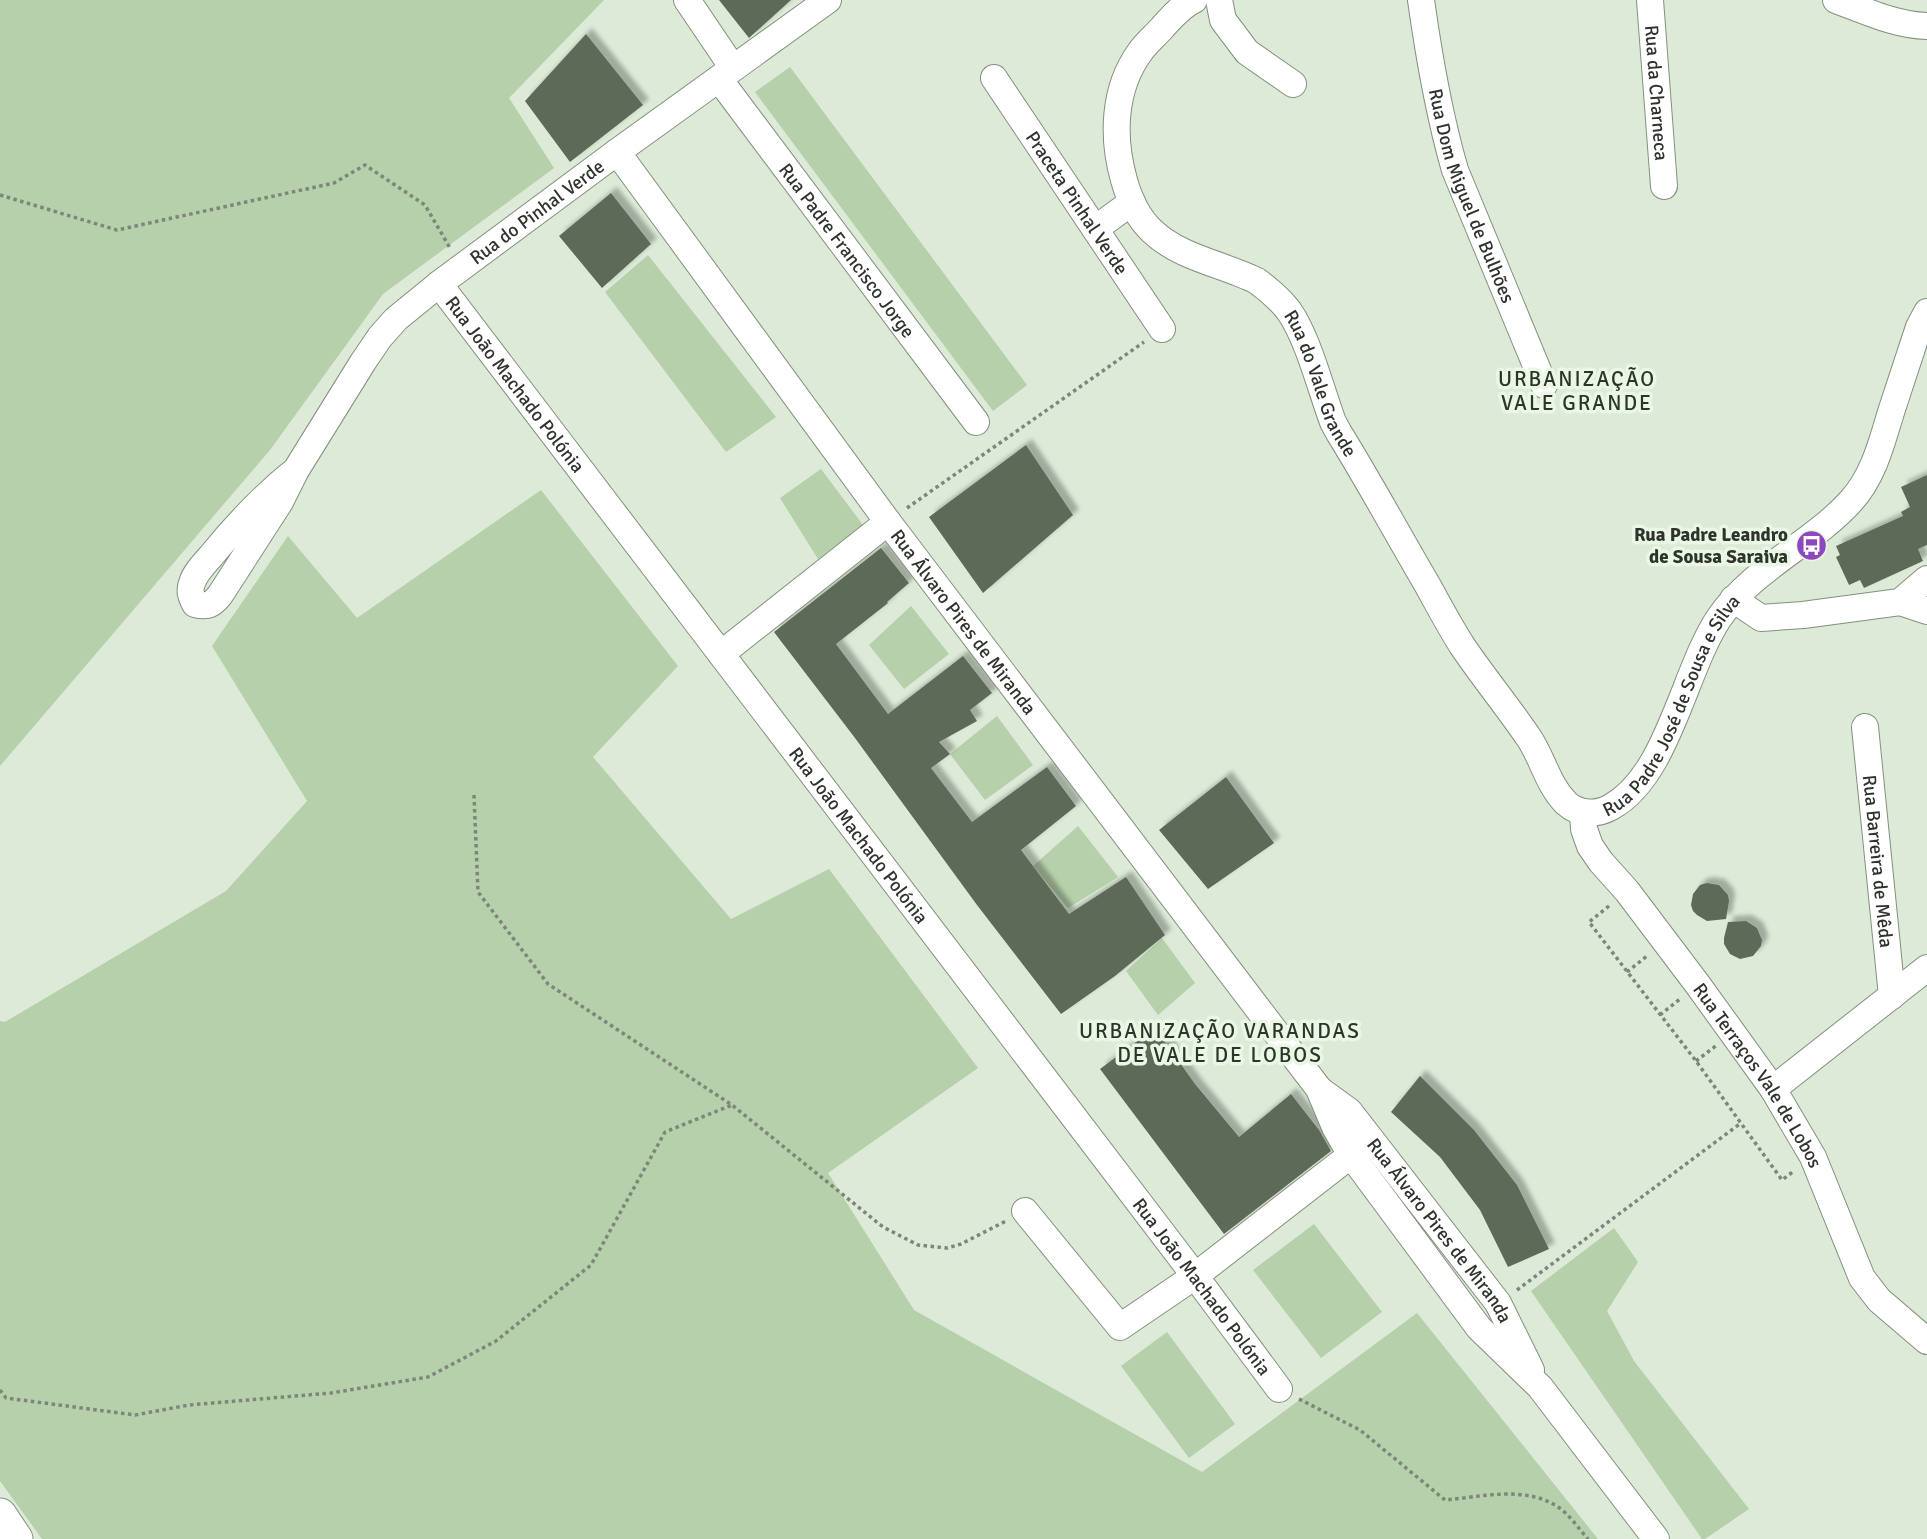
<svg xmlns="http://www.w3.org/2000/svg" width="1927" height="1539" viewBox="0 0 1927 1539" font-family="Signika,sans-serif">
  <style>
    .green { fill: #b5d0aa }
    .building { fill: #5d6a59; filter: url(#shadow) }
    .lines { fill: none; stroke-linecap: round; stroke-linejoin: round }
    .minor-casing { stroke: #83907e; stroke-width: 28 }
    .major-casing { stroke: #83907e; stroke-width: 35 }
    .path { stroke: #7d8679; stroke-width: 3.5; stroke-dasharray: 3.5 3.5; stroke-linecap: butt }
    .minor { stroke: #fff; stroke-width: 26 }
    .major { stroke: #fff; stroke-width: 33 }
    .labels { text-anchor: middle; stroke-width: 7; stroke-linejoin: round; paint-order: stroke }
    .street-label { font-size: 19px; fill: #2e342c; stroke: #e9f7e4 }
    .poi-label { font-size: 19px; font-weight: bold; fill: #2e342c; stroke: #e9f7e4; text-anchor: end }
    .neighbourhood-label { font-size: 21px; letter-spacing: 2px; fill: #2e342c; stroke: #e9f7e4 }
  </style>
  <defs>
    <filter id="shadow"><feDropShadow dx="6" dy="-6" stdDeviation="2" flood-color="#0004"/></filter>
  </defs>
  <rect width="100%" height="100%" fill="#dcead7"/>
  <path class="green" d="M0,0H604L509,98L554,168L383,294L270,450L0,766Z
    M790,67L1027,385L993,411L755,92Z
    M648,255L776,417L726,452L605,292Z
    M821,469L863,525L818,559L780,498Z
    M541,490L678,666L593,757L731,919L829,869L978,1068L828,1173L914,1310L1202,1472L1417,1313L1598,1539H42L0,1481V1021L5,1022L226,891L307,801L212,646L288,536L357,618Z
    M911,606L949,654L904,689L869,645Z
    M997,716L1033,765L985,800L950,754Z
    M1078,826L1118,877L1068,908L1033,866Z
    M1162,938L1195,983L1158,1015L1126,971Z
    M1314,1224L1382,1312L1321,1358L1253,1270Z
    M1614,1228L1638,1262L1607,1311L1634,1361L1749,1509L1705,1539H1702L1531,1291Z
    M1167,1332L1235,1424L1189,1458L1121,1366Z"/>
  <path class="building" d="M719,0H791L749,38Z
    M586,34L643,105L570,162L525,101Z
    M611,193L651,244L602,288L559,236Z
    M1026,445L1073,515L983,593L929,517Z
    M1927,475V545L1918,549L1923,561L1864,588L1860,580L1849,585L1836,557L1840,555L1836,546L1903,516L1901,512L1910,507L1901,487Z
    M881,548L909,583L887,602L888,603L836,644L888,714L963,656L992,693L970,710L977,721L939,742L950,754L931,768L972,822L1047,767L1076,806L1021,850L1069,914L1126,877L1165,935L1115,976L1061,1014L977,905L855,738L774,632Z
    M1226,777L1274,843L1208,889L1159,830Z
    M1707,883L1719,885L1728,895L1729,901L1726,919L1707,921L1697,915L1693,911L1691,905L1693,894L1700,885Z
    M1746,921L1757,928L1762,940L1761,946L1753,956L1740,959L1730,954L1724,944V938L1728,922Z
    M1155,1028L1195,1084L1239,1137L1291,1094L1319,1130L1331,1151L1224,1234L1100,1069Z
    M1420,1076L1474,1130L1517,1185L1549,1249L1508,1267L1480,1210L1440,1157L1391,1112Z"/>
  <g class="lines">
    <defs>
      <g id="minor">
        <path d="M687,0L733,68"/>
        <path id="s1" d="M1194,0C1181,6 1171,18 1162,28C1155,36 1146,43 1140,52C1113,89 1112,138 1124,180C1129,198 1138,218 1152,231C1180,258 1223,264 1257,281C1269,290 1280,299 1289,311C1308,338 1321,390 1333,422L1339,433C1370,483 1398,535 1428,586C1439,606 1450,627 1463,647C1484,678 1508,707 1529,738C1543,759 1548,785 1566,803C1579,815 1597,815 1611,807C1668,776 1684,670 1719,618C1753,568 1811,545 1851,501C1874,476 1882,441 1892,409C1901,381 1910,354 1919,327L1927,312"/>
        <path d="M1219,0L1223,20L1247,52L1293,84"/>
        <path id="s2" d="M1421,0C1429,57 1439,115 1455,170L1544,385"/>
        <path id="s3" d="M1650,0L1664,186"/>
        <path d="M1836,0C1866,11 1895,25 1927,26"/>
        <path id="s4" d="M994,78L1162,329"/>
        <path id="s5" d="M719,79L976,422"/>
        <path id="s6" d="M617,152L888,522L1319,1089L1335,1127L1351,1155L1479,1328L1540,1387L1656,1539"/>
        <path d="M1095,229L1132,202"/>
        <path id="s7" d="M439,284L1195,1276L1279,1389"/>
        <path id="s8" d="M296,470C263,496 237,524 211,556C204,564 195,573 192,583C189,591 191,596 195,604C208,607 212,605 220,595L280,502L296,470L363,362L380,337L396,319L439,284L617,152L828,0"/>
        <path d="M1733,599L1761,618L1803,615L1900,602L1927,579"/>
        <path d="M1900,602L1927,611"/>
        <path d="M721,654L888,522"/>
        <path id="s9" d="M1865,727L1892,996"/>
        <path id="s10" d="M1583,812L1584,829L1590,846L1601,862L1627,891L1698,985L1773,1089L1813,1157L1862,1278L1879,1300L1927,1341"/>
        <path d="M1773,1089L1927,968"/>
        <path id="s11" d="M1320,1090L1349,1111L1498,1303L1531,1370"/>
        <path d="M1025,1211L1120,1327L1195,1276L1351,1155"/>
      </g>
      <path id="major" d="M0,1515L16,1539"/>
    </defs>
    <use href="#minor" class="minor-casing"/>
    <use href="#major" class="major-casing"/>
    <path class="path" d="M0,195L117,230L334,183L365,165L425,205L450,248
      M907,508L1144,342
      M474,795L478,892L548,984L732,1105L883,1227L918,1245L947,1248L961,1244L1008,1220
      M1609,906L1589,922L1696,1061L1782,1180L1794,1171
      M1627,972L1647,956
      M1660,1015L1680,999
      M1696,1061L1717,1045
      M1517,1290L1741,1123
      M0,1390L6,1398L135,1415L189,1405L331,1393L428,1377L496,1341L591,1265L665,1132L732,1105
      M1299,1399L1360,1430L1445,1500C1481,1497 1525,1485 1558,1507C1569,1514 1579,1529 1588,1539"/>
    <use href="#minor" class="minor"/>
    <use href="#major" class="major"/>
  </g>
  <defs>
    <symbol id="bus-disc" viewBox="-11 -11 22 22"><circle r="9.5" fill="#8c48bc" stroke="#e9f7e4"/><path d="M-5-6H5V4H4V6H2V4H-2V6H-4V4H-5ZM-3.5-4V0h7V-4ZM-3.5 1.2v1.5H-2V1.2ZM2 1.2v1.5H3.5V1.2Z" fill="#fff"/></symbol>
  </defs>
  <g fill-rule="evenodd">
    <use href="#bus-disc" x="1794" y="528" width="35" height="35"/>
  </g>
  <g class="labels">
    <g class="street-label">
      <text dy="7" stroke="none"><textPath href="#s3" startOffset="93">Rua da Charneca</textPath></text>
      <text dy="7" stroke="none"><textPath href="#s2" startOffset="203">Rua Dom Miguel de Bulhões</textPath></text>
      <text dy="7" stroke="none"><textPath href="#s4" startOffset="150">Praceta Pinhal Verde</textPath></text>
      <text dy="7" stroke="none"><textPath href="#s8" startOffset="710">Rua do Pinhal Verde</textPath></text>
      <text dy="7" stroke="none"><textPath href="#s5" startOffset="214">Rua Padre Francisco Jorge</textPath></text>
      <text dy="7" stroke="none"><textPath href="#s1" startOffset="508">Rua do Vale Grande</textPath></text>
      <text dy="7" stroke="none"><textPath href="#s7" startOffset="126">Rua João Machado Polónia</textPath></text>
      <text dy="7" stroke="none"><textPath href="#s6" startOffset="584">Rua Álvaro Pires de Miranda</textPath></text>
      <text dy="7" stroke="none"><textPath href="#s1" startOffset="1164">Rua Padre José de Sousa e Silva</textPath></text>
      <text dy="7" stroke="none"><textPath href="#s7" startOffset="693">Rua João Machado Polónia</textPath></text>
      <text dy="7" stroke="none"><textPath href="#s9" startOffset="135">Rua Barreira de Mêda</textPath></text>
      <text dy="7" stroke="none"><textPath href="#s10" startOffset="320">Rua Terraços Vale de Lobos</textPath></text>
      <text dy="7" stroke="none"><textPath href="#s11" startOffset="186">Rua Álvaro Pires de Miranda</textPath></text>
      <text dy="7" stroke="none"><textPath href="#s7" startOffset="1260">Rua João Machado Polónia</textPath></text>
    </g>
    <g class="poi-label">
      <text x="1788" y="541">Rua Padre Leandro<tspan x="1788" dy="22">de Sousa Saraiva</tspan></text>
    </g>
    <g class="neighbourhood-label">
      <text x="1577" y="386">URBANIZAÇÃO<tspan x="1577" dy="24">VALE GRANDE</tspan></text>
      <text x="1220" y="1038">URBANIZAÇÃO VARANDAS<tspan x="1220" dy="24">DE VALE DE LOBOS</tspan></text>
    </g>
  </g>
</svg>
